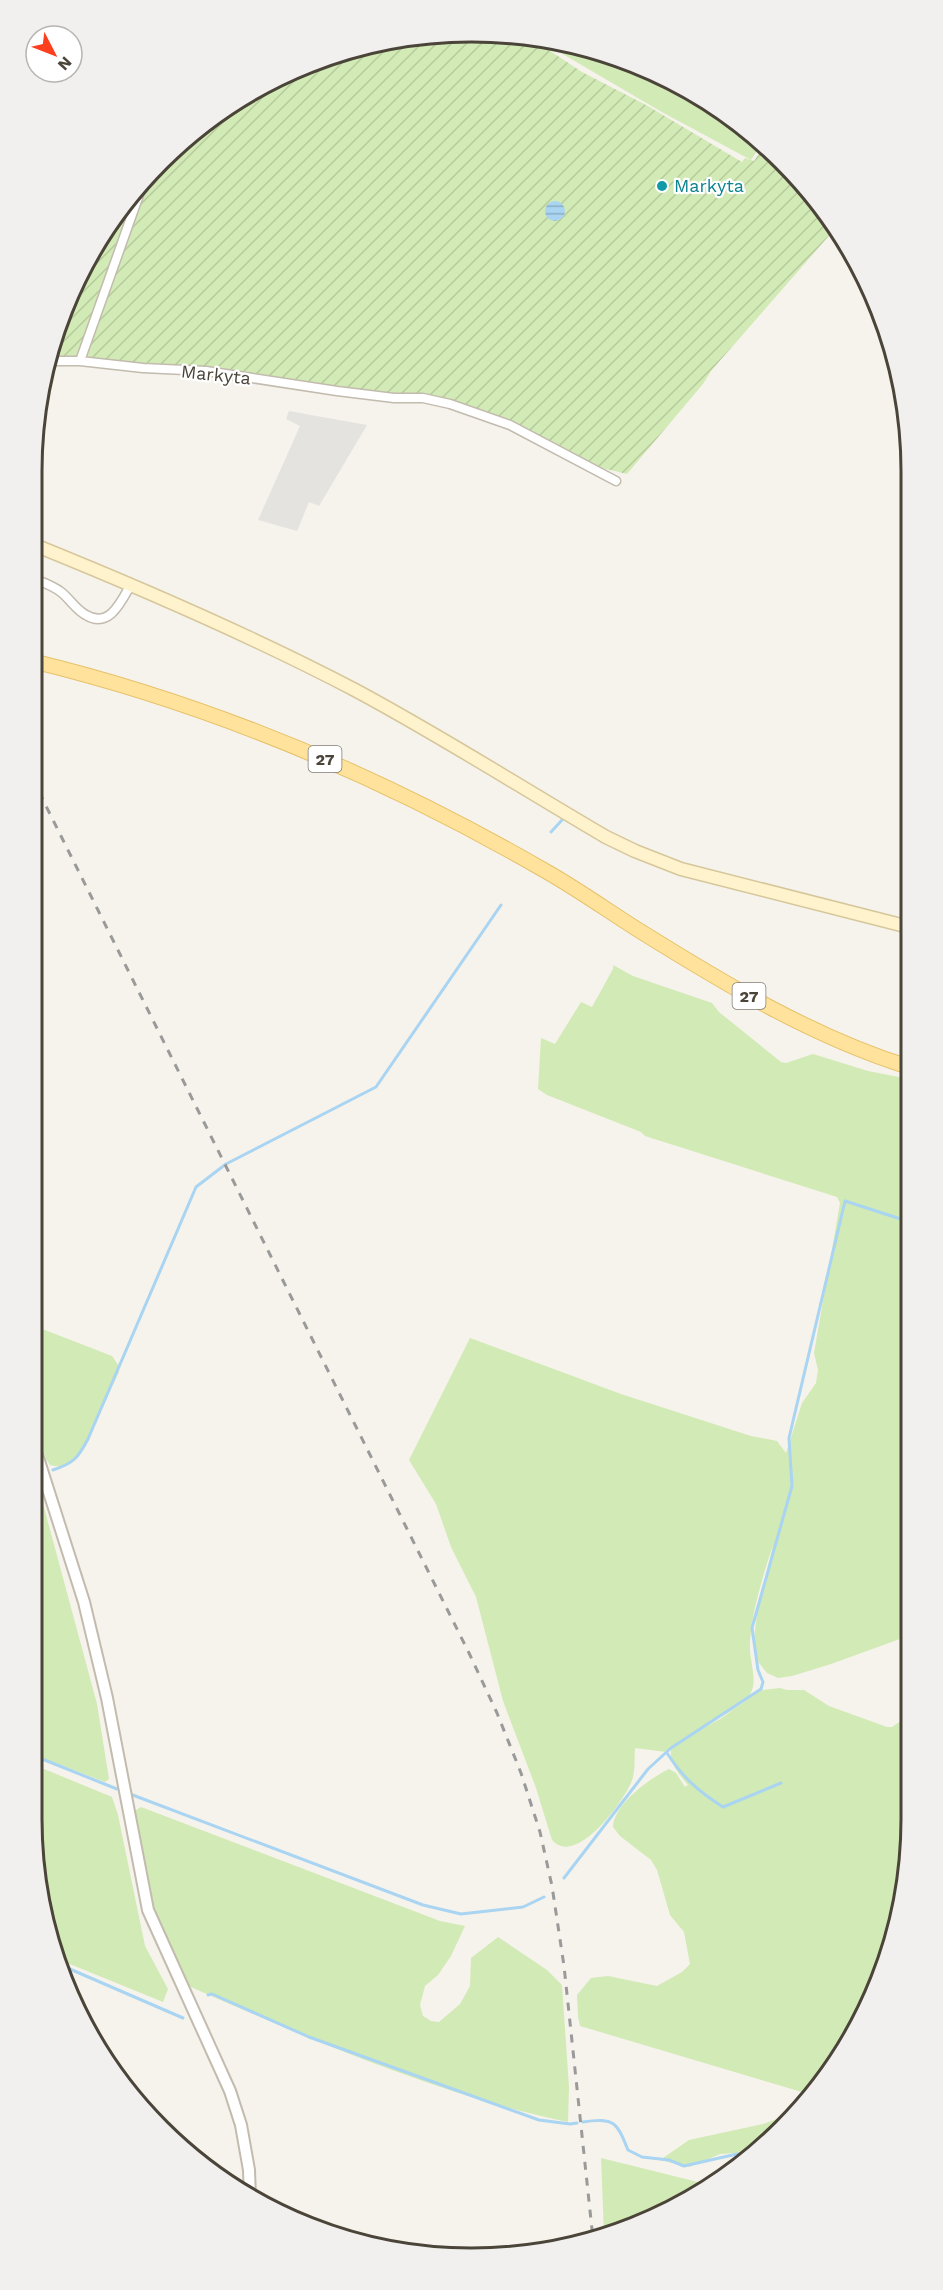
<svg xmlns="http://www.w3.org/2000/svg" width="943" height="2290" viewBox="0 0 943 2290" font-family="'Work Sans',sans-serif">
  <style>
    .green { fill: #d2eab5 }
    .garden { fill: url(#garden-furrows) }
    .parking { fill: #e5e3e0 }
    .water { fill: url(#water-rules) }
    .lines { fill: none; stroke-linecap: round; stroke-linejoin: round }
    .stream { stroke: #a9d4f2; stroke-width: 3 }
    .minor-casing { stroke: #c2bbae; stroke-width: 11 }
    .tertiary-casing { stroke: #c2bbae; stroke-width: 14 }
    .secondary-casing { stroke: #d6c79b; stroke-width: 15 }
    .primary-casing { stroke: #e6c16a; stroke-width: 16 }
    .minor { stroke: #fff; stroke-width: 8 }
    .tertiary { stroke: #fff; stroke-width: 10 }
    .secondary { stroke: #fff3cd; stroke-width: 12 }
    .primary { stroke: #ffe39c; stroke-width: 14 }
    .rail { stroke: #9a9a9a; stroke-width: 3; stroke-dasharray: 8 8; stroke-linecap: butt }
    .culture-dot { fill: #0f9aa8; stroke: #fff; stroke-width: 2 }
    .labels { text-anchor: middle; stroke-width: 4.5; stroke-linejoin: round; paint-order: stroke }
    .shield { fill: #fff; stroke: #817c74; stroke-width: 1.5 }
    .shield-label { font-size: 16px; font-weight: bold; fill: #4b4439 }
    .culture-label { font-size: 18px; fill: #0d838f; stroke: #fff; text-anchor: start }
    .street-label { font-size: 18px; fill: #4b4439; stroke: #fff }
    .rim { fill: none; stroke: #4b4439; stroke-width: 3 }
  </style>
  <defs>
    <pattern id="garden-furrows" width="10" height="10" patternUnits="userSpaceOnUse" patternTransform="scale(1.5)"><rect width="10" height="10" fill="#d2eab5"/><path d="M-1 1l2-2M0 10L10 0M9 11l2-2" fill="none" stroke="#b6ca9c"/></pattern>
    <pattern id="water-rules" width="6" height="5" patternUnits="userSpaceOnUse" patternTransform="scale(1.5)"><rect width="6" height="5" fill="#a9d4f2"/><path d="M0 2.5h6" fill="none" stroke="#8caec5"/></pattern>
  </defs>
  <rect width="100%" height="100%" fill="#f6f3ec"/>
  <path class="green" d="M532,36L613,55L716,105L761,145L751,160L660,111Z
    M613,965L633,976L712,1003L719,1012L781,1062L786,1063L813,1054L868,1071L909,1079L911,1635L831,1664L792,1676L778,1678L767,1673L759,1663L754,1650V1638L757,1614L773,1545C764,1572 749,1620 750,1649C750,1661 758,1683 750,1694C736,1713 707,1721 689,1736L720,1719L761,1690L780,1688L787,1690H804L829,1706L887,1727H892L911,1714V1818L888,1960L820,2087L812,2095L580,2026L578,2017L577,1995L591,1978L608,1976L657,1986L682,1972L690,1964L684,1932L670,1915L657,1870L651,1860L620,1836L613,1827C614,1804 650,1778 669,1769L676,1773L685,1787L688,1785C679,1774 669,1764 671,1749L666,1752L635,1748C634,1760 636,1774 630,1785C621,1804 576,1867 552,1840L536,1788L503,1701L476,1597L451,1547L436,1504L409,1460L470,1338L621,1394L751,1436L777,1441L786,1453L802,1403L816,1383L818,1370L814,1353L840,1203L837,1197L645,1136L641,1132L547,1095L538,1089L541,1038L555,1044L581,1002L592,1007L613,969Z
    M32,1325L112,1356L119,1366V1372C109,1391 84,1456 69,1464C63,1468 56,1466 50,1465L46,1459L32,1410Z
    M32,1486L42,1500L97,1704L109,1779L105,1782L32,1754Z
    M32,1764L112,1797L118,1815L145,1946L168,1989L163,2002L55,1958L32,1818Z
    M141,1807L440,1921L465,1926L451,1956L438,1975L425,1986L420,2005L423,2016L431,2021L439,2022L460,2004L470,1986L471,1958L498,1937L547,1970L562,1985L569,2087L568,2122C435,2094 308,2038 184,1984L157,1921L133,1812Z
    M791,2114L751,2152L720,2154L689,2167L660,2160L689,2140L763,2124Z
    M601,2158L714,2186L640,2225L604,2234Z"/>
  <path class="garden" d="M442,32L526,35L582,72L646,105L742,162L745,158L754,161L763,147L803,182L834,230L711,371L703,384L627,474L581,463L467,408L206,371L50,361L55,330L90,252L140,182L203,123L277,77L357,47Z"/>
  <path class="parking" d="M289,411L367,425L319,506L309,502L297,531L258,520L300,426L286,419Z"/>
  <path class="water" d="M545 211a10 10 0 1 1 20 0a10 10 0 1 1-20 0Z"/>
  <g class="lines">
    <path class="stream" d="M551,832L562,820
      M53,1470C74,1463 78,1458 88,1439L196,1187L226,1164L376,1087L501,905
      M32,1475H34
      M667,1753C683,1778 698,1791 723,1807L781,1783
      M32,1755L117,1789
      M130,1794L423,1905L461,1914L523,1907L544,1897
      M564,1878L648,1769L671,1748L761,1689L763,1682L758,1670L752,1628L792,1486L789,1438L845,1201L910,1222
      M56,1963L183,2018
      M208,1995L212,1994L309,2037L539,2120L570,2124L577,2123
      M583,2122C615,2117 617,2123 628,2150L642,2157L669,2160L684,2166L737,2154H749"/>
    <defs>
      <path id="minor" d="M50,361H80L143,368L206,371L337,391L394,398H423L450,404L510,425L616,481
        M80,361L145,178
        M32,578C42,582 52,585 61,592C70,599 76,610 86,615C109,629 121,602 130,586"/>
      <path id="tertiary" d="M32,1439L84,1602L107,1698L148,1910L230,2091L241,2125L249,2170L250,2198"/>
      <path id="secondary" d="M32,544C141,588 250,635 355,690C441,736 522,788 606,837L635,851L681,869L909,927"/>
      <path id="primary" d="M32,661C214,705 387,779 549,873C580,891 610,912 640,931C725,984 813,1037 909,1067"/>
    </defs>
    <use href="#minor" class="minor-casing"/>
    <use href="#tertiary" class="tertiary-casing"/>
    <use href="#secondary" class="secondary-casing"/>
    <use href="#primary" class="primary-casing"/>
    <use href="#minor" class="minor"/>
    <use href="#tertiary" class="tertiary"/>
    <use href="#secondary" class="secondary"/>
    <use href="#primary" class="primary"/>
    <path class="rail" d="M32,778L469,1653L497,1713L521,1773L540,1832L552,1886L564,1966L593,2239"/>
  </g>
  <circle class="culture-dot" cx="662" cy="186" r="6"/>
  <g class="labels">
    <g class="shield">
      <rect x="308.5" y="746" width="33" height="26" rx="4.5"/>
      <rect x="732.5" y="983" width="33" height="26" rx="4.5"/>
    </g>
    <g class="shield-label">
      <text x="325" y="765">27</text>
      <text x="749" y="1002">27</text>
    </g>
    <g class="culture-label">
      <text x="674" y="192">Markyta</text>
    </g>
    <g class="street-label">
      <text transform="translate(216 375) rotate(6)" y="6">Markyta</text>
    </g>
  </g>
  <path d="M0 0H943V2290H0ZM471 42H472A429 429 0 0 1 901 471V1819A429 429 0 0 1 472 2248H471A429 429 0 0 1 42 1819V471A429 429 0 0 1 471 42Z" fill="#f1f0ef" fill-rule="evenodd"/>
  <path class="rim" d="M471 42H472A429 429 0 0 1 901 471V1819A429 429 0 0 1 472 2248H471A429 429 0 0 1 42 1819V471A429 429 0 0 1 471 42Z"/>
  <g transform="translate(54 54) rotate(132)"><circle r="28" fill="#ffffff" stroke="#b7b4b0" stroke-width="1.5"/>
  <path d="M0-4.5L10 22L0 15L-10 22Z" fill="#fc3f1d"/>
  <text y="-9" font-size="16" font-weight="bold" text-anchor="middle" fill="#4b4439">N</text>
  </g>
</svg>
